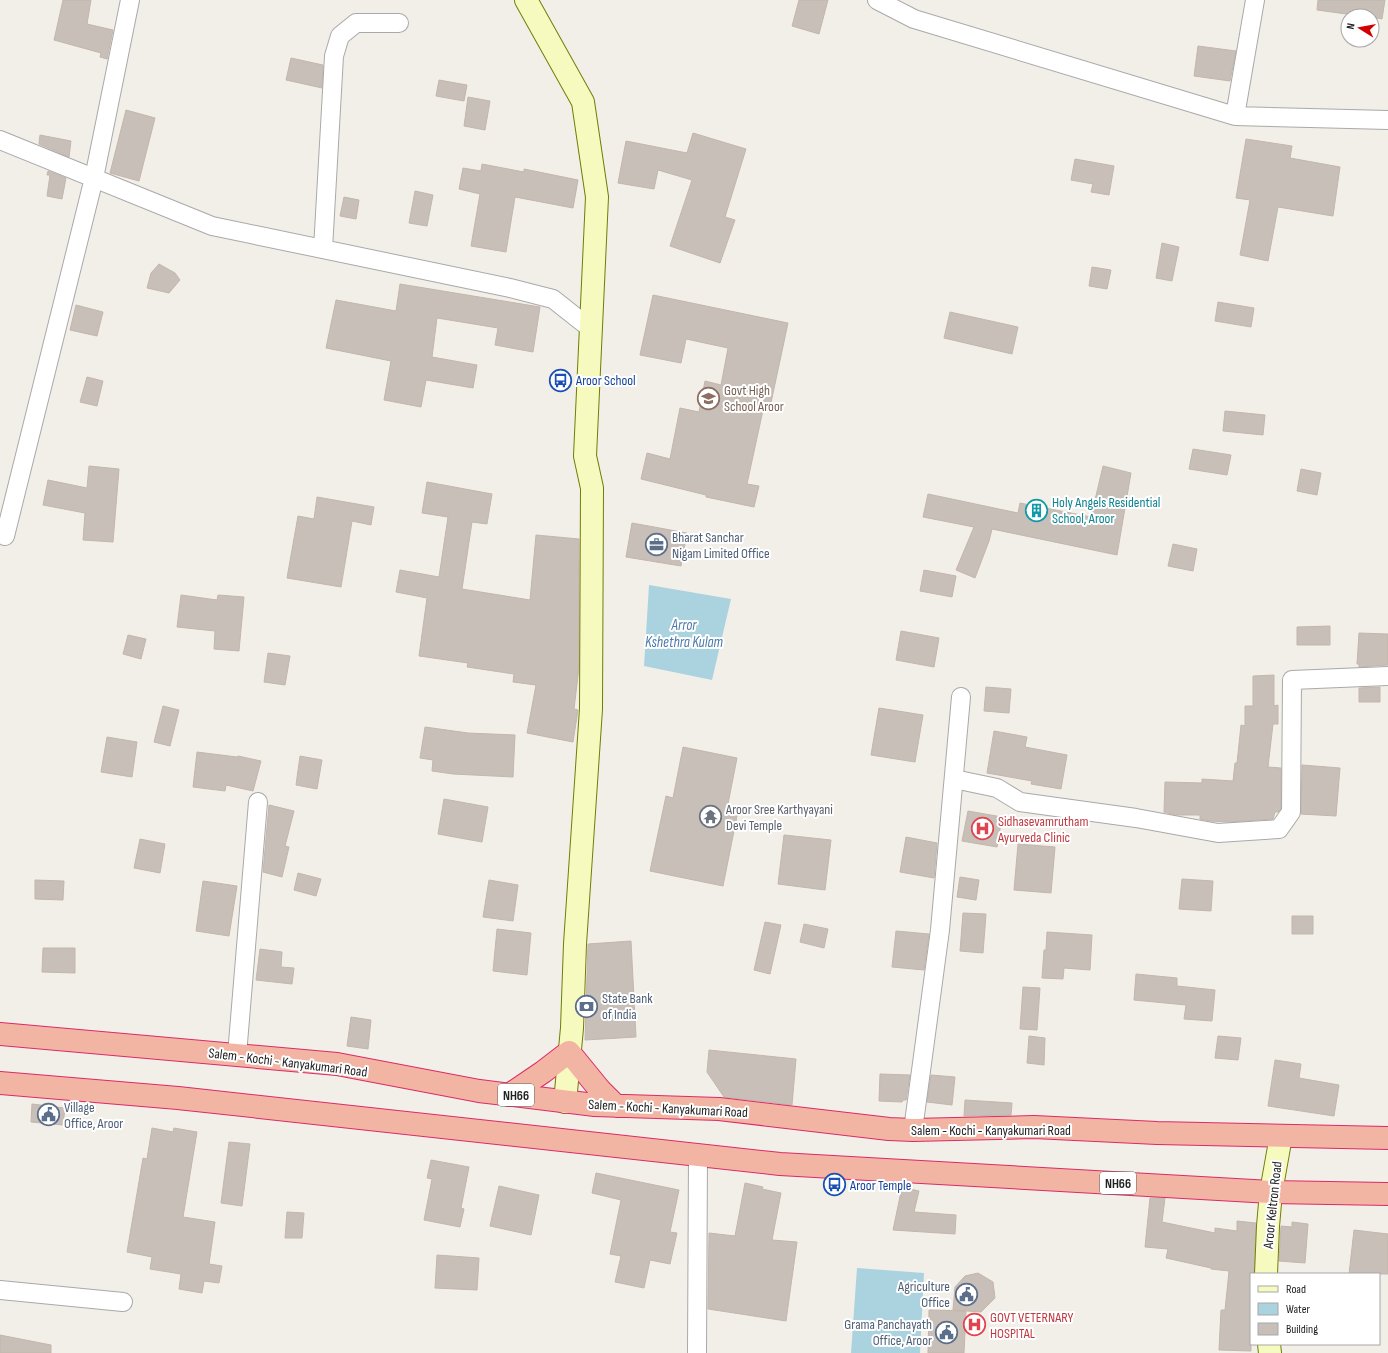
<svg xmlns="http://www.w3.org/2000/svg" width="1388" height="1353" viewBox="0 0 1388 1353" font-family="'Sofia Sans Condensed',sans-serif">
  <style>
    .water { fill: #aad3df }
    .building { fill: #c7bfb8; stroke: #c4b6ab }
    .lines { fill: none; stroke-linecap: round; stroke-linejoin: round }
    .minor-casing { stroke: #a9a9a9; stroke-width: 20 }
    .secondary-casing { stroke: #707d05; stroke-width: 24 }
    .trunk-casing { stroke: #dc2a67; stroke-width: 24 }
    .minor { stroke: #fff; stroke-width: 18 }
    .secondary { stroke: #f7fabf; stroke-width: 22 }
    .trunk { stroke: #f2b4a3; stroke-width: 22 }
    .labels { text-anchor: middle; stroke-width: 4; stroke-linejoin: round; paint-order: stroke }
    .shield { fill: #fff; stroke: #646464; stroke-width: 1 }
    .shield-label { font-size: 13px; font-weight: bold; fill: #222 }
    .transit-label { font-size: 14px; fill: #164399; stroke: #fff; text-anchor: start }
    .education-label { font-size: 14px; fill: #785e54; stroke: #fff; text-anchor: start }
    .culture-label { font-size: 14px; fill: #0d838f; stroke: #fff; text-anchor: start }
    .service-label { font-size: 14px; fill: #4e5e75; stroke: #fff; text-anchor: start }
    .worship-label { font-size: 14px; fill: #5b616d; stroke: #fff; text-anchor: start }
    .health-label { font-size: 14px; fill: #be3a42; stroke: #fff; text-anchor: start }
    .street-label { font-size: 14px; fill: #222; stroke: #fff }
    .water-label { font-size: 15px; font-style: italic; fill: #4a7aab; stroke: #fff }
  </style>
  <rect width="100%" height="100%" fill="#f2efe9"/>
  <path class="water" d="M649,585L731,599L712,680L644,666Z
    M857,1268L924,1273L920,1353H851Z"/>
  <path class="building" d="M63,0H91L87,24L113,30L107,59L100,57L101,53L54,40Z
    M799,0H828L819,34L792,26Z
    M1318,0H1385L1382,19L1372,17V16H1361L1317,10Z
    M1198,46L1236,51L1230,81L1194,76Z
    M291,58L323,65L322,88L286,80Z
    M439,80L467,85L464,101L436,96Z
    M468,97L490,101L485,130L464,126Z
    M126,110L155,118L139,181L110,173Z
    M693,133L746,149L725,217L735,220L720,263L670,246L692,180L658,170L654,189L618,183L626,141L687,153Z
    M40,135L71,141L69,157L39,144Z
    M1246,139L1292,146L1290,158L1340,167L1333,216L1278,207L1268,261L1240,255L1250,200L1236,198Z
    M1075,159L1114,166L1109,195L1091,192L1093,184L1071,180Z
    M482,164L524,172V169L578,180L573,208L515,197L506,252L471,246L480,194L459,189L463,168L481,171Z
    M48,171L66,178L62,199L47,196L50,175H47Z
    M415,191L433,195L427,226L409,223Z
    M344,197L359,200L356,219L340,216Z
    M1162,243L1179,247L1172,281L1156,278Z
    M159,264L175,273L180,280L169,293L147,288L151,273Z
    M1092,267L1111,270L1107,289L1089,286Z
    M400,284L540,307L533,352L495,345L498,328L437,318L432,357L477,365L473,388L426,380L421,407L384,400L391,361L326,348L336,300L396,311Z
    M653,295L788,323L769,412L763,410L747,484L759,486L754,507L706,497V495L641,479L647,453L670,459L680,408L699,412L705,381L721,385L728,348L686,339L681,363L640,355Z
    M1218,302L1254,308L1251,327L1215,321Z
    M76,305L103,312L97,336L70,330Z
    M950,312L1018,327L1012,354L944,338Z
    M87,377L103,381L97,406L80,402Z
    M1225,411L1265,415L1263,435L1223,431Z
    M1193,449L1231,455L1227,475L1189,469Z
    M89,466L119,469L113,542L83,540L85,513L43,505L48,480L87,488Z
    M1103,466L1131,473L1117,555L992,529L989,541L975,578L956,570L974,527L923,517L928,494L1018,513L1020,503L1091,517Z
    M1301,469L1321,473L1317,495L1297,491Z
    M427,482L492,494L487,524L472,522L462,589L530,600L536,535L579,539V667L574,709L578,710L573,742L527,733L536,685L513,682L514,674L467,667L468,663L419,656L427,598L396,592L400,570L439,577L448,517L422,513Z
    M317,497L374,507L371,525L352,521L341,587L287,578L298,516L314,519Z
    M632,523L687,533L681,566L626,557Z
    M1173,544L1197,549L1193,571L1168,566Z
    M924,570L956,576L952,597L920,591Z
    M181,595L217,600L218,595L244,597L239,651L214,649L215,631L177,627Z
    M1330,626V645H1297V627Z
    M901,631L939,638L934,667L896,660Z
    M1359,633L1388,634V665L1359,667V664H1357Z
    M128,635L146,639L141,659L123,654Z
    M268,653L290,656L285,685L264,682Z
    M1274,675V706L1278,705V724H1273L1268,767L1281,768V809L1278,812H1275L1273,819L1229,822L1210,821L1200,819V815H1176L1164,812L1165,782L1202,783V779L1233,781L1235,763H1237L1241,725L1245,726V706H1253V676Z
    M986,687L1011,689L1009,713L984,711Z
    M1380,687V702H1359V688Z
    M163,706L179,710L170,746L154,742Z
    M879,708L923,715L915,762L871,755Z
    M425,727L468,733L515,735L513,777L453,774L432,771L433,760L420,758Z
    M994,731L1027,737L1025,747L1067,755L1061,789L1031,784L1032,781L987,773Z
    M107,737L137,742L132,777L101,772Z
    M683,747L737,758L727,809L738,811L723,886L650,871L666,796L673,798Z
    M197,752L237,757L238,756L261,761L253,791L226,785L225,791L193,787Z
    M300,756L322,760L317,789L296,785Z
    M1302,765L1340,768L1336,816L1301,814Z
    M444,799L488,807L482,842L438,834Z
    M269,805L294,811L285,846L289,847L282,877L263,872Z
    M968,811L1002,817L997,847L962,841Z
    M784,835L831,840L825,890L778,884Z
    M906,837L937,843L934,878L900,872Z
    M140,839L165,844L160,873L134,868Z
    M1018,844L1055,847L1051,893L1014,890Z
    M298,873L321,879L316,896L294,890Z
    M960,877L979,880L976,900L957,897Z
    M1182,879L1213,881L1211,911L1179,909Z
    M35,880L64,881L63,900L35,899Z
    M489,880L518,885L513,921L483,917Z
    M203,881L237,886L229,936L196,931Z
    M963,913L986,914L983,953L960,951Z
    M1292,916H1313V934H1292Z
    M765,922L781,925L770,974L754,970Z
    M804,924L828,929L824,948L800,942Z
    M497,929L531,933L527,975L493,971Z
    M896,931L929,934L924,970L892,967Z
    M1047,932L1092,935L1090,970L1064,968L1063,979L1042,978L1044,950H1046Z
    M631,941L636,1037L585,1040L588,944Z
    M43,948H75V973L42,972Z
    M260,949L282,952L281,967L294,968L292,984L256,980Z
    M1136,974L1177,978V986L1215,990L1212,1021L1184,1019L1186,1005L1134,1000Z
    M1023,987L1040,988L1037,1030L1020,1029Z
    M351,1017L371,1020L368,1049L347,1046Z
    M1029,1036L1045,1038L1044,1065L1027,1063Z
    M1218,1036L1241,1038L1238,1060L1215,1058Z
    M709,1050L796,1059L792,1105L724,1097L707,1072Z
    M1275,1060L1301,1064L1299,1078L1339,1085L1334,1116L1268,1106Z
    M880,1074L910,1075L906,1100H903L902,1102L879,1101Z
    M931,1075L955,1077L952,1105L927,1102Z
    M965,1100L1012,1103L1011,1115L964,1116Z
    M32,1104L65,1108L63,1125L31,1122Z
    M152,1128L173,1132L174,1128L197,1132L183,1217L215,1222L209,1264L222,1266L219,1283L204,1281L202,1293L179,1289L181,1274L150,1269L152,1257L127,1252L143,1158L147,1159Z
    M229,1142L250,1144L242,1206L221,1203Z
    M431,1160L469,1167L461,1208L464,1209L460,1227L424,1220L432,1179L427,1178Z
    M596,1173L679,1190L670,1232L677,1233L670,1264L650,1260L644,1288L615,1282L621,1256L610,1254L621,1200L592,1193Z
    M745,1183L763,1187L762,1189L781,1193L772,1240L797,1242L786,1321L708,1309L709,1233L735,1236Z
    M499,1186L539,1195L531,1235L490,1226Z
    M902,1187L919,1191L914,1212L956,1215L955,1234L893,1230Z
    M1150,1198H1165L1162,1222L1215,1233V1228L1237,1231V1221L1256,1223L1254,1273H1251V1351L1219,1350L1221,1310H1225L1229,1271L1211,1269V1268L1166,1258L1168,1249L1145,1247Z
    M287,1212L304,1213L302,1238H285Z
    M1292,1222L1308,1224L1305,1263L1279,1261L1281,1226L1292,1227Z
    M1354,1230L1388,1234V1274H1349Z
    M437,1255L479,1258L477,1290L435,1288Z
    M978,1273L993,1282L995,1298L981,1312L953,1310L955,1287L965,1276Z
    M929,1310L966,1311L964,1353H928Z
    M0,1335L51,1345V1353H0Z"/>
  <g class="lines">
    <defs>
      <path id="minor" d="M877,0L914,19L1235,116L1255,0
        M1235,116L1388,120
        M0,140L212,226L510,288L553,299L591,329
        M323,249L334,56L340,36L356,23H399
        M5,536L94,178L130,0
        M954,779L997,788L1020,802L1136,818L1218,833L1279,829L1291,812L1292,680L1388,676
        M237,1055L258,802
        M913,1130L940,930L961,697
        M0,1290L123,1302
        M697,1353L698,1155"/>
      <path id="secondary" d="M526,0L583,102L597,197L585,456L592,488L591,709L575,944L572,1028L565,1102
        M1266,1274L1268,1226L1271,1192L1281,1136
        M1269,1344L1270,1353"/>
      <path id="trunk" d="M0,1034L337,1064L479,1091L595,1105L719,1109L889,1129L913,1130L1034,1127L1157,1133L1388,1138
        M0,1083L178,1098L780,1164L1271,1192L1388,1194
        M509,1095L543,1072L569,1052L600,1090L616,1106"/>
    </defs>
    <use href="#minor" class="minor-casing"/>
    <use href="#secondary" class="secondary-casing"/>
    <use href="#trunk" class="trunk-casing"/>
    <use href="#minor" class="minor"/>
    <use href="#secondary" class="secondary"/>
    <use href="#trunk" class="trunk"/>
  </g>
  <defs>
    <symbol id="bus-ring" viewBox="-11 -11 22 22"><circle r="9.5" fill="#fff" stroke="#1a4fb4" stroke-width="1.5"/><path d="M-5-6H5V4H4V6H2V4H-2V6H-4V4H-5ZM-3.5-4V0h7V-4ZM-3.5 1.2v1.5H-2V1.2ZM2 1.2v1.5H3.5V1.2Z" fill="#1a4fb4"/></symbol>
    <symbol id="school-ring" viewBox="-11 -11 22 22"><circle r="9.5" fill="#fff" stroke="#8d6e63" stroke-width="1.5"/><path d="M0-5L7-2L0 1L-7-2ZM-4 1L0 2.5L4 1V4Q0 6-4 4Z" fill="#8d6e63"/></symbol>
    <symbol id="building-ring" viewBox="-11 -11 22 22"><circle r="9.5" fill="#fff" stroke="#0f9aa8" stroke-width="1.5"/><path d="M-4-6H4V6H1V3H-1V6H-4ZM-2.5-4.3h1.7v1.8h-1.7ZM.8-4.3h1.7v1.8H.8ZM-2.5-1h1.7V.8h-1.7ZM.8-1h1.7V.8H.8Z" fill="#0f9aa8"/></symbol>
    <symbol id="office-ring" viewBox="-11 -11 22 22"><circle r="9.5" fill="#fff" stroke="#5c6f8a" stroke-width="1.5"/><path d="M-6-3h4V-5.5h4V-3h4V5H-6ZM-1-4.5V-3h2v-1.5ZM-6 0V1H6V0Z" fill="#5c6f8a"/></symbol>
    <symbol id="temple-ring" viewBox="-11 -11 22 22"><circle r="9.5" fill="#fff" stroke="#6b7280" stroke-width="1.5"/><path d="M0-6L5-2H3V0L6.5 2.5H4V6H1.5V3h-3V6H-4V2.5H-6.5L-3 0V-2H-5Z" fill="#6b7280"/></symbol>
    <symbol id="hospital-ring" viewBox="-11 -11 22 22"><circle r="9.5" fill="#fff" stroke="#e0444e" stroke-width="1.5"/><path d="M-5-5h3v3.5h4V-5h3V5h-3V1.5h-4V5h-3Z" fill="#e0444e"/></symbol>
    <symbol id="bank-ring" viewBox="-11 -11 22 22"><circle r="9.5" fill="#fff" stroke="#5c6f8a" stroke-width="1.5"/><path d="M-6-4H6V4H-6ZM0-2.3a2.3 2.3 0 1 0 0 4.6a2.3 2.3 0 1 0 0-4.6Z" fill="#5c6f8a"/></symbol>
    <symbol id="civic-ring" viewBox="-11 -11 22 22"><circle r="9.5" fill="#fff" stroke="#5c6f8a" stroke-width="1.5"/><path d="M-.6-6.5H3V-4.5H.6V-3L4-1V1h2V6H-6V1h2V-1L-.6-3ZM-1.2 2.5V6h2.4V2.5Z" fill="#5c6f8a"/></symbol>
  </defs>
  <g fill-rule="evenodd">
    <use href="#bus-ring" x="548" y="368" width="25" height="25"/>
    <use href="#school-ring" x="696" y="386" width="25" height="25"/>
    <use href="#building-ring" x="1024" y="498" width="25" height="25"/>
    <use href="#office-ring" x="644" y="532" width="25" height="25"/>
    <use href="#temple-ring" x="698" y="804" width="25" height="25"/>
    <use href="#hospital-ring" x="970" y="816" width="25" height="25"/>
    <use href="#bank-ring" x="574" y="994" width="25" height="25"/>
    <use href="#civic-ring" x="36" y="1102" width="25" height="25"/>
    <use href="#bus-ring" x="822" y="1172" width="25" height="25"/>
    <use href="#civic-ring" x="954" y="1282" width="25" height="25"/>
    <use href="#hospital-ring" x="962" y="1312" width="25" height="25"/>
    <use href="#civic-ring" x="934" y="1320" width="25" height="25"/>
  </g>
  <g class="labels">
    <g class="shield">
      <rect x="498" y="1084" width="36" height="22" rx="3"/>
      <rect x="1100" y="1172" width="36" height="22" rx="3"/>
    </g>
    <g class="shield-label">
      <text x="516" y="1100">NH66</text>
      <text x="1118" y="1188">NH66</text>
    </g>
    <g class="transit-label">
      <text x="576" y="385">Aroor School</text>
      <text x="850" y="1190">Aroor Temple</text>
    </g>
    <g class="education-label">
      <text x="724" y="395">Govt High<tspan x="724" dy="16">School Aroor</tspan></text>
    </g>
    <g class="culture-label">
      <text x="1052" y="507">Holy Angels Residential<tspan x="1052" dy="16">School, Aroor</tspan></text>
    </g>
    <g class="service-label">
      <text x="672" y="542">Bharat Sanchar<tspan x="672" dy="16">Nigam Limited Office</tspan></text>
      <text x="602" y="1003">State Bank<tspan x="602" dy="16">of India</tspan></text>
      <text x="64" y="1112">Village<tspan x="64" dy="16">Office, Aroor</tspan></text>
      <text x="950" y="1291" text-anchor="end">Agriculture<tspan x="950" dy="16">Office</tspan></text>
      <text x="932" y="1329" text-anchor="end">Grama Panchayath<tspan x="932" dy="16">Office, Aroor</tspan></text>
    </g>
    <g class="worship-label">
      <text x="726" y="814">Aroor Sree Karthyayani<tspan x="726" dy="16">Devi Temple</tspan></text>
    </g>
    <g class="health-label">
      <text x="998" y="826">Sidhasevamrutham<tspan x="998" dy="16">Ayurveda Clinic</tspan></text>
      <text x="990" y="1322">GOVT VETERNARY<tspan x="990" dy="16">HOSPITAL</tspan></text>
    </g>
    <g class="street-label">
      <text transform="translate(288 1062) rotate(7)" y="5">Salem - Kochi - Kanyakumari Road</text>
      <text transform="translate(668 1108) rotate(3)" y="5">Salem - Kochi - Kanyakumari Road</text>
      <text x="991" y="1135">Salem - Kochi - Kanyakumari Road</text>
      <text transform="translate(1272 1205) rotate(-84)" y="5">Aroor Keltron Road</text>
    </g>
    <g class="water-label">
      <text x="684" y="630">Arror<tspan x="684" dy="17">Kshethra Kulam</tspan></text>
    </g>
  </g>
  <rect x="1250" y="1273" width="130" height="72" fill="#ffffff" stroke="#a7a7a7"/>
  <rect x="1258" y="1286" width="20" height="6" fill="#f7fabf" stroke="#a7a7a7"/>
  <text x="1286" y="1293" font-size="12" fill="#222222">Road</text>
  <rect x="1258" y="1303" width="20" height="12" fill="#aad3df" stroke="#a7a7a7"/>
  <text x="1286" y="1313" font-size="12" fill="#222222">Water</text>
  <rect x="1258" y="1323" width="20" height="12" fill="#c7bfb8" stroke="#a7a7a7"/>
  <text x="1286" y="1333" font-size="12" fill="#222222">Building</text>
  <g transform="translate(1360 28) rotate(281)"><circle r="19" fill="#ffffff" stroke="#a7a7a7"/>
  <path d="M0-3L7 15L0 10L-7 15Z" fill="#d40000"/>
  <text y="-6" font-size="11" font-weight="bold" text-anchor="middle" fill="#222222">N</text>
  </g>
</svg>
